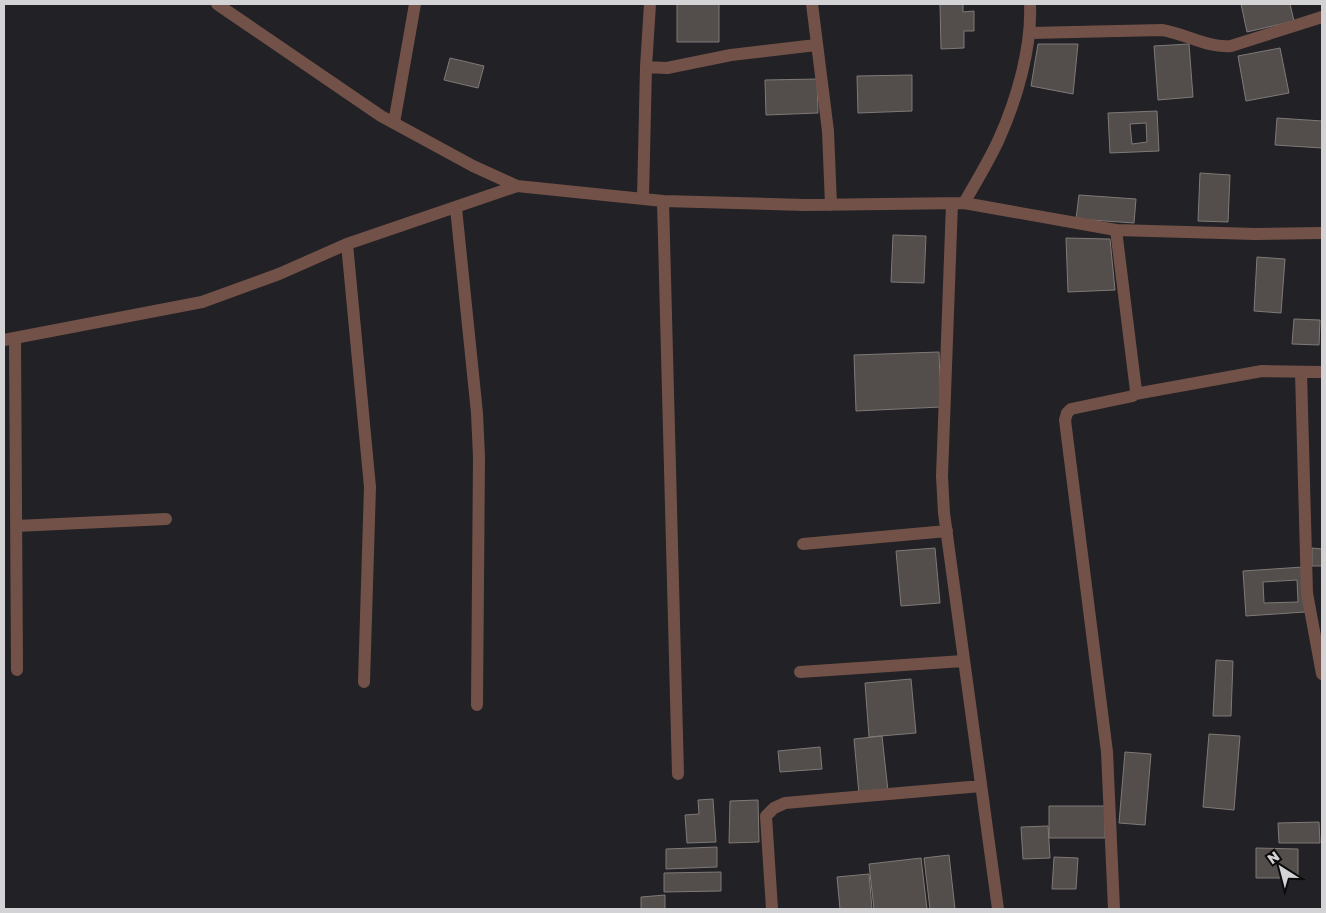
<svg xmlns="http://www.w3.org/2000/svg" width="1326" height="913" viewBox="0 0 1326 913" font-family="'Golos Text',sans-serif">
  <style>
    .building { fill: #534e4c; stroke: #7f7977; fill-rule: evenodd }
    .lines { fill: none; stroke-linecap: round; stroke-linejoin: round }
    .minor { stroke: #725248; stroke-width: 12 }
  </style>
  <rect width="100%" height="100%" fill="#222125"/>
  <path class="building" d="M677,4H719V42H677Z
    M940,4H963V12L974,11V31H964V48L941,49Z
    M1241,4H1290L1294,21L1247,32Z
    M1038,44H1078L1073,94L1031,86Z
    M1189,44L1193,97L1158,100L1154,46Z
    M1280,48L1289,93L1246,101L1238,56Z
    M450,58L484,66L478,88L444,80Z
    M912,75V111L858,113L857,76Z
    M817,79L818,113L766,115L765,80Z
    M1157,111L1159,151L1110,153L1108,113ZM1146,123L1147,142L1132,144L1130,124Z
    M1277,118L1322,121V148L1275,145Z
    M1200,173L1230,175L1228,222L1198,221Z
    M1079,195L1136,199L1134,223L1076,219Z
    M893,235L926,236L924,283L891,282Z
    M1066,238L1110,239L1115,290L1068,292Z
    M1257,257L1285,259L1281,313L1254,311Z
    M1294,319L1320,320L1319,345L1292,344Z
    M939,352L941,407L856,411L854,355Z
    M935,548L940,603L901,606L896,551Z
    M1312,548L1322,549V566H1312Z
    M1303,567L1305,612L1246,616L1243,571ZM1297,580L1298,602L1264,603L1263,582Z
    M1216,660L1233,661L1231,716H1213Z
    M911,679L916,733L869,737L865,683Z
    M1209,734L1240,736L1234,810L1203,807Z
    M882,736L888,791L859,794L854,739Z
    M820,747L822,769L780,772L778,751Z
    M1125,752L1151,754L1145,825L1119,823Z
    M713,799L716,842L687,843L685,815L699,814L698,800Z
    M758,800L759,842L729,843L730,801Z
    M1049,806H1105V838H1049Z
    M1319,822L1320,843H1279L1278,823Z
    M1048,826L1050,858L1023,859L1021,827Z
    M717,847V867L666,869V849Z
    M1256,848L1298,849V878H1256Z
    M949,855L955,909H930L924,858Z
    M1054,857L1078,858L1076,889H1052Z
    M921,858L927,909H874L869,864Z
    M721,872V891L664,892V873Z
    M869,874L872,909H840L837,877Z
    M665,895V909H641V897Z"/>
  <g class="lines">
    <path class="minor" d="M217,4L381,116L473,166L517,186L663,201L805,205L964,203L1116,230L1256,234L1322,233
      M812,4L828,131L831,205
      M1030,33L1162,30C1187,34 1206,48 1231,46L1322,17
      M646,67L667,68L731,55L816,45
      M394,123L415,4
      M643,198L646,67L650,4
      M663,201L678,774
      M952,203L942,476L944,513L998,909
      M964,203C976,182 989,161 999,139C1017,99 1032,47 1030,4
      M456,208L477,413L479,457L477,705
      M347,244L370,487L364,682
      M15,338L17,670
      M4,340L202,302L279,274L347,244L517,186
      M1301,372L1307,593L1322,674
      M1135,394L1262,371L1322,372
      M16,526L166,519
      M803,544L947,531
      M800,672L963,661
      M772,909L766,816L774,808L785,803L981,786
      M1114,909L1107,752L1065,420L1067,413L1071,409L1133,396L1136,391L1116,230"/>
  </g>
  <rect width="1326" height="913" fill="none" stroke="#d3d3d6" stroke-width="10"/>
  <g transform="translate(1281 868) rotate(324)" stroke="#0b0b0d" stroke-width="4" paint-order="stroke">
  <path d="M0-4L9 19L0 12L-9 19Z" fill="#d3d3d6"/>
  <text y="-8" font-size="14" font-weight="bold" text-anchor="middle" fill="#d3d3d6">N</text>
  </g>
</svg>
